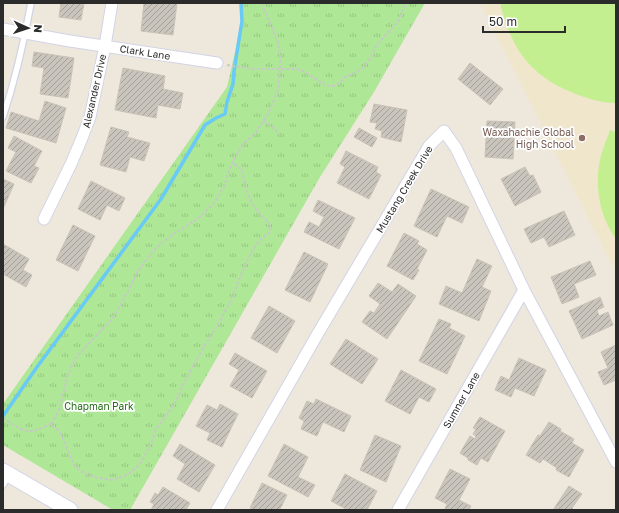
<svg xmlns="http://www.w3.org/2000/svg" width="619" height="513" viewBox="0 0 619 513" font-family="'Golos Text',sans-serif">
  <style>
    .education { fill: #f0e6cb }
    .park { fill: url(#park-tufts) }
    .pitch { fill: #c3ef91 }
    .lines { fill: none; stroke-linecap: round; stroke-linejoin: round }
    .stream { stroke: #69caf6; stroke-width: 3.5 }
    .building { fill: url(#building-hatch); stroke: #c9c3b6 }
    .lane-casing { stroke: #d2d4e5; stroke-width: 8 }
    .street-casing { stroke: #d2d4e5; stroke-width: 13 }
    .secondary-casing { stroke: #d2d4e5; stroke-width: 17 }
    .path { stroke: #c8c8c8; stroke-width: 2; stroke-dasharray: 3 2; stroke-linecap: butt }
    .lane { stroke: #fff; stroke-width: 5.5 }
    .street { stroke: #fff; stroke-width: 11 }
    .secondary { stroke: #fff; stroke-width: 15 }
    .education-dot { fill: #8d6e63; stroke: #fff; stroke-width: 1.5 }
    .labels { text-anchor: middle; stroke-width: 3.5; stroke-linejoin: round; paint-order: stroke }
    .street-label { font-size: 10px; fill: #2b2b2b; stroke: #fff }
    .education-label { font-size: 10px; fill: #785e54; stroke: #fff; text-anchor: end }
    .park-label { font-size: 10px; fill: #246d16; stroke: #fff }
  </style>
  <defs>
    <pattern id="park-tufts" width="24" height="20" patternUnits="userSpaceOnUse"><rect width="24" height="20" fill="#aee796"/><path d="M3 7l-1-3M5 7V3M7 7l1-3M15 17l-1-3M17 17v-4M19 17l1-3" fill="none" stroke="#96c681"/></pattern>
    <pattern id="building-hatch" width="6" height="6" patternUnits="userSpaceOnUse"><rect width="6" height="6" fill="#c9c4bc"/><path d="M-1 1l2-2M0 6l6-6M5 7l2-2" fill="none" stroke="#a39f99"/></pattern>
  </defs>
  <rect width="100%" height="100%" fill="#eee7dc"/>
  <path class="education" d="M480,3H616V273Z"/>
  <path class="park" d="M241,3H425L374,92L320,177L130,510H113L3,445V404L227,87L242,21Z"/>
  <path class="pitch" d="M500,3H616V103C601,103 585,98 571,92C528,74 511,47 500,3Z
    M610,130L616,132V239C601,219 595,190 599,165C601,153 606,141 610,130Z"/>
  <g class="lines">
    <path class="stream" d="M3,416L37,367L161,199L205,125L216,118L225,114L227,102L233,84L234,71L242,21L241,3"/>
  </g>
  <path class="building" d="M61,3H84L81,20L59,17Z
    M144,3H177L173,35L141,31Z
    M34,52L74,58L68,98L40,94L44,68L32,66Z
    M470,63L503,89L490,105L458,79Z
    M123,68L165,76L163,89L183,93L180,109L158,105L156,118L115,110Z
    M45,101L66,108L56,143L6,128L11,112L39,121Z
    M374,104L407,110L401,142L381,137L382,131L375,129L377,123L370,122Z
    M487,121L515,122L513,159L485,157Z
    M111,127L129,132L127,137L150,143L144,161L130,157L126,172L100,165Z
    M359,128L377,138L372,147L354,137Z
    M14,136L42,151L34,166L39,168L31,183L6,171L16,152L8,148Z
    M346,151L378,167L376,172L381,175L369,199L337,183L345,167L340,164Z
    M525,167L530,176L533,175L541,192L515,206L501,179Z
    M3,179L14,184L3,209Z
    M91,181L125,198L119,211L107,205L100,220L78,209Z
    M431,189L469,207L462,223L447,216L437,237L414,226Z
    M318,200L355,218L339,249L304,232L309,222L319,227L324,217L313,211Z
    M564,211L575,235L549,247L544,237L531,243L524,229Z
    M73,225L95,236L78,271L56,260Z
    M404,233L419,241L417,244L427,250L417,269L419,270L413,280L387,266Z
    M3,244L29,259L23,270L32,275L26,287L3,274Z
    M304,252L328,264L310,302L285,290Z
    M477,259L492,266L482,287L491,291L479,321L439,304L446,286L462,293Z
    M590,261L596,275L574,284L579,297L562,304L551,277Z
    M378,283L392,292L398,284L416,296L387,339L362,322L370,311L374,313L380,304L369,296Z
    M600,297L604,307L597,310L599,316L608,312L613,325L582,339L569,311Z
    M269,306L295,321L277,353L251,338Z
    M439,319L451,324L449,328L465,336L447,374L419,361Z
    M346,339L378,359L362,384L330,364Z
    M616,345V380L604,385L598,372L608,368L601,352Z
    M235,353L267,371L252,398L230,386L239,370L229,364Z
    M519,358L546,370L534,396L515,388L511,397L495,390L501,376L509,380Z
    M401,370L436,389L429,402L419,397L410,414L385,401Z
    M316,399L351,416L344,432L323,422L317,436L301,429L304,421L299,418L307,401L314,404Z
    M220,404L238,414L222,447L207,440L210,433L196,426L207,405L217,410Z
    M480,417L505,431L488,462L481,458L477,465L468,460V458L460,453L470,436L475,439L476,436L473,434L476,429L473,428Z
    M549,422L561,429L560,431L574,439L572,443L584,450L569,477L556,470L557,468L543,459L540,463L526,455L538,435L540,436Z
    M375,435L401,446L386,482L360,470Z
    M180,444L215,465L199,492L177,479L185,464L173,456Z
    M284,444L308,457L298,477L315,485L308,497L268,476Z
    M450,469L470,479L459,500L471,506L469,510H448L445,509L447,504L435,498Z
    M345,474L377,491L367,510H348L331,501Z
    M262,483L287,495L280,509L282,510H254L250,508Z
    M569,486L582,494L572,508L574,510H553Z
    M163,487L190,503L186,510H151L154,504L150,502L155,493L158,495Z"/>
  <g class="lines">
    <defs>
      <path id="lane" d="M3,117C15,80 24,42 31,3
        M3,485L9,475"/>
      <path id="street" d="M3,29L70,41L217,63
        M44,219L71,164L82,138L90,117L105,46L112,3
        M217,510L317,335L429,146L444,131L456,148L524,290L616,462
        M398,510L524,290"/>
      <path id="secondary" d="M3,471L70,510"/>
    </defs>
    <use href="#lane" class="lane-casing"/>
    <use href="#street" class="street-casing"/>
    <use href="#secondary" class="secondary-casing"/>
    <path class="path" d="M227,65L253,69H294L301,70L327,86H333L338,84L345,77L355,73L365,66L371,57L376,46L398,22L404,8L405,3
      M264,120L280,134
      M3,418C12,424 22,432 33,431C39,430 45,426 51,424L60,432L65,443L70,456L76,467L85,474L98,478L113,480L125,476L135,469L143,459L151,443L156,429L174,405L183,385L203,348L219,323L229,304L244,268L252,251L261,239L269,233L271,228L269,223L259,213L253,205L247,192L242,171L239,167L232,163
      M51,424L59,410L62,399L66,381L71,367L78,355L112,319L120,306L132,283L137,272L150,255L157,247L175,233L196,220L205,212L215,202L224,186L232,163L242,145L256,132L269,112L278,90L280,69V55L278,42L263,7L262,3"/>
    <use href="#lane" class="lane"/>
    <use href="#street" class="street"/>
    <use href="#secondary" class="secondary"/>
  </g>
  <circle class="education-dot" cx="582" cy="138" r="4"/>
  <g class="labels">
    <g class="street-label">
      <text transform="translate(145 52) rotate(9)" y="4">Clark Lane</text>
      <text transform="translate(94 91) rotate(-77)" y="4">Alexander Drive</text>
      <text transform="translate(404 189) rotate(-59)" y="4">Mustang Creek Drive</text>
      <text transform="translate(461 400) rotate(-60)" y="4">Sumner Lane</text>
    </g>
    <g class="education-label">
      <text x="574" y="136">Waxahachie Global<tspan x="574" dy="12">High School</tspan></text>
    </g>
    <g class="park-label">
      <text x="99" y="410">Chapman Park</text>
    </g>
  </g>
  <rect width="619" height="513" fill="none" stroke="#2b2b2b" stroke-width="8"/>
  <g transform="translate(28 28) rotate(93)" stroke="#ffffff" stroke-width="3" paint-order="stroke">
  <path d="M0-3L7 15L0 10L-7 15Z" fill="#2b2b2b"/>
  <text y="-6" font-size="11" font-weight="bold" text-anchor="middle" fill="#2b2b2b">N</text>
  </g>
  <path d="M483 26v6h82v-6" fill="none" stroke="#2b2b2b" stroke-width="2"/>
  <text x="489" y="26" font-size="12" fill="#2b2b2b" stroke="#ffffff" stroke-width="3" paint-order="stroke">50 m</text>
</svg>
